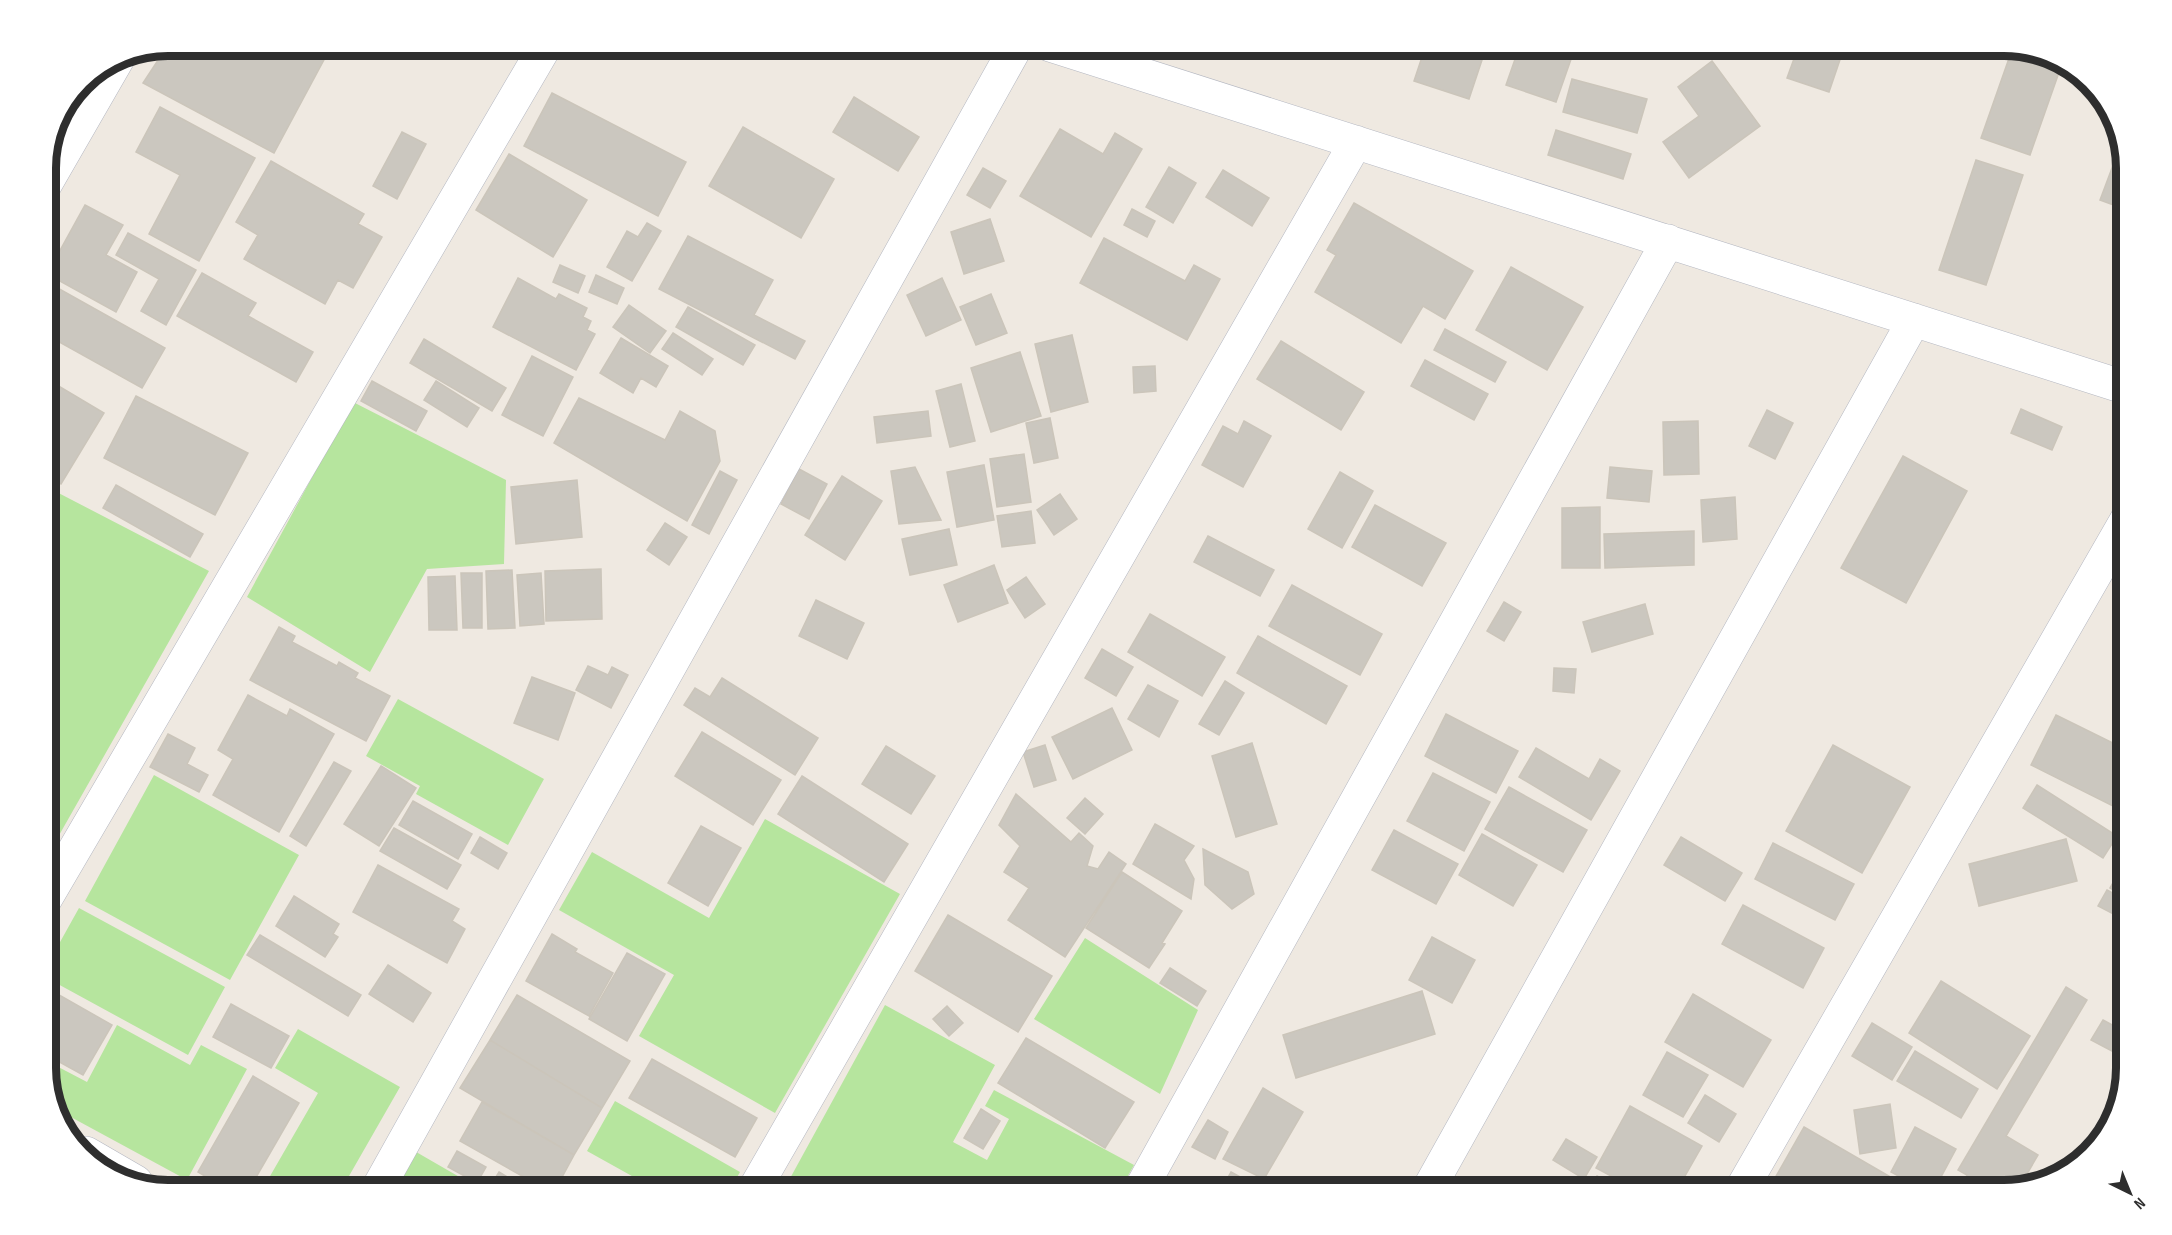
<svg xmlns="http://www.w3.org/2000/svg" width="2172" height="1235" viewBox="0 0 2172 1235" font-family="'Sofia Sans Condensed',sans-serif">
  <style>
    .green { fill: #b6e59e }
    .building { fill: #cbc7bf; stroke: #cbc5ba; stroke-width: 1.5 }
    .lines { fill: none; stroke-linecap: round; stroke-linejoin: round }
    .minor-casing { stroke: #b4b7c1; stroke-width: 34 }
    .minor { stroke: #fff; stroke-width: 33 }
    .rim { fill: none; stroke: #2e2e2e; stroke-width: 8 }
  </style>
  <rect width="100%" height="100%" fill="#efe9e1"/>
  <path class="green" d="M353,402L506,480L504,564L427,569L370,672L247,597Z
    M45,486L209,571L45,860Z
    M398,699L544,779L508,845L416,794L420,786L366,756Z
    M154,775L299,855L230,980L85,901Z
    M765,819L900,894L775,1113L639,1036L674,975L559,910L592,852L709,918Z
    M79,908L225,987L188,1055L45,977V969Z
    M1085,938L1198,1010L1160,1094L1034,1019Z
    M885,1005L995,1065L953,1142L987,1160L1009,1119L985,1106L994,1090L1134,1165L1120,1190H803L788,1182Z
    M117,1025L190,1065L201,1045L247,1069L187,1180L56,1109L45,1075V1060L87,1082Z
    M298,1029L400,1087L341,1190H262L318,1093L275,1068Z
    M615,1101L740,1172L730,1190H657L587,1151Z
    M411,1149L482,1190H388Z"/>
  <path class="building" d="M168,45H307L326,56L274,153L143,83Z
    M1328,45H1356L1354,53Z
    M1426,45H1487L1469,99L1414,81Z
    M1520,45H1576L1556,102L1506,85Z
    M1799,45H1845L1829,92L1787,78Z
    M2013,47L2063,61L2030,155L1981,138Z
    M1712,61L1760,126L1689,178L1663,142L1699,116L1678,87Z
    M1572,79L1647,99L1637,133L1563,112Z
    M552,93L686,162L658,216L524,146Z
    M854,97L919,137L898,171L833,132Z
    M160,107L255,158L199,261L149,234L180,175L136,152Z
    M743,127L834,179L801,238L709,186Z
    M1060,129L1103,154L1115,133L1142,149L1091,237L1020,196Z
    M1556,130L1631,154L1623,179L1548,155Z
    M402,132L426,144L397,199L373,186Z
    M2121,144L2127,160V210L2100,200Z
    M509,154L587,200L553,257L476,210Z
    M1976,160L2023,175L1986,285L1939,270Z
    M271,161L364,214L358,224L382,237L353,288L338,280L325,304L244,259L258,235L236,222Z
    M1169,167L1196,183L1173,223L1146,207Z
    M983,168L1006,181L990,208L967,195Z
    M1223,170L1269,198L1252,226L1206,197Z
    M1354,203L1473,271L1445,319L1423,306L1401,343L1315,292L1336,255L1327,250Z
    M85,205L123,225L106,255L137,272L116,312L47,274Z
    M1132,209L1155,221L1147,237L1124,225Z
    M990,219L1004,261L964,274L951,232Z
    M647,223L661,231L632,281L607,267L627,231L638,237Z
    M128,233L196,270L166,325L141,311L159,279L116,255Z
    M688,236L773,280L754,315L805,341L795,359L659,289Z
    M1104,238L1185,281L1194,265L1220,279L1187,340L1080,283Z
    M560,265L585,276L578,293L553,282Z
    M1511,267L1583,307L1547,370L1476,330Z
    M202,273L256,303L248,316L313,352L296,382L177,316Z
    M596,275L624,288L617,304L589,292Z
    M518,278L556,299L559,294L587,308L583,317L591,321L587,330L595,334L576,370L493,327Z
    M942,278L961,320L926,336L907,295Z
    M45,281L165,348L142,388L45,334Z
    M991,294L1007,333L976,345L960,307Z
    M629,305L666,331L650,353L613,327Z
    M688,307L755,345L743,365L676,327Z
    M1445,329L1506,362L1495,382L1434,350Z
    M673,333L713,359L702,375L662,349Z
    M1072,335L1088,402L1051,412L1035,344Z
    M621,338L668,366L656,387L641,378L633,393L600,373Z
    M424,339L506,388L492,411L410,363Z
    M1281,341L1364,392L1341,430L1257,379Z
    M1020,352L1041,416L991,432L971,368Z
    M532,356L573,377L543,436L502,415Z
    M1425,360L1488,394L1474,420L1411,386Z
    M1155,366L1156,391L1134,393L1133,367Z
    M45,378L104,413L61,484L45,475Z
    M372,381L427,411L416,431L361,401Z
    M436,381L479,408L467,427L424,400Z
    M961,384L975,441L950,447L936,391Z
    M136,396L248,453L215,515L104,458Z
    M579,398L665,440L680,411L715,431L720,461L687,521L554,443Z
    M2021,409L2062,427L2052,450L2011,433Z
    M1767,410L1793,423L1775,459L1749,446Z
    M928,411L931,436L877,443L874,417Z
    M1050,418L1058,458L1034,463L1026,423Z
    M1244,421L1271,436L1243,487L1202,465L1223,426L1238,434Z
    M1698,421L1699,474L1664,475L1663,422Z
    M1024,454L1031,502L997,507L990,459Z
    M1903,456L1967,491L1906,603L1841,568Z
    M984,465L994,520L957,527L947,472Z
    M915,467L941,520L899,524L891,471Z
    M1610,467L1652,471L1649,502L1607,498Z
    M799,469L827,484L809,519L781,504Z
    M720,471L737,480L709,534L692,525Z
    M1340,472L1373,491L1342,548L1308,529Z
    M842,476L882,501L845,560L805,535Z
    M577,480L582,537L516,544L511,487Z
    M116,485L203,534L190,557L103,508Z
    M1060,494L1077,519L1054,535L1037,510Z
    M1735,497L1737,539L1703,542L1701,500Z
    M1375,505L1446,543L1422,586L1352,547Z
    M1600,507V568H1562V508Z
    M1031,511L1035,543L1002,547L997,516Z
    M665,523L687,537L669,565L647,550Z
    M949,529L957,565L910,575L902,539Z
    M1694,531V565L1605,568L1604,534Z
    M1208,536L1274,570L1260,596L1194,562Z
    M2127,557V573L2120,569Z
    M994,565L1008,603L958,622L944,585Z
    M601,569L602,619L546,621L545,571Z
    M512,570L515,628L488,629L486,571Z
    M461,573H482V628H463Z
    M541,573L544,624L520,626L517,575Z
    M455,576L457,630H429L428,577Z
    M1026,577L1045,604L1025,618L1007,590Z
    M1292,585L1382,634L1360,675L1269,626Z
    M816,600L864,623L847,659L799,636Z
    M1504,602L1521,612L1504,641L1487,631Z
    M1645,604L1653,634L1592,652L1583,622Z
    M1150,614L1225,657L1202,696L1128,652Z
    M279,627L295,636L292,642L337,666L339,662L358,673L355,678L390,696L366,741L250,680Z
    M1258,636L1347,686L1326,724L1237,673Z
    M1102,649L1133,667L1116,696L1085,678Z
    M588,666L608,675L612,667L628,675L611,708L576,690Z
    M1554,668L1576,669L1574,693L1553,691Z
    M532,677L575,693L558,740L514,723Z
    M722,678L818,738L795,775L684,705L695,688L710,697Z
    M1225,681L1244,693L1219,735L1199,724Z
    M1148,685L1178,701L1159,737L1128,719Z
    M248,695L287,716L290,709L334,734L279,832L213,795L233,759L218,750Z
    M1112,708L1132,750L1073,779L1052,737Z
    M1446,714L1518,751L1496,793L1425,756Z
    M2056,715L2127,750V789L2117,808L2031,765Z
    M702,732L781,780L753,825L675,776Z
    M168,734L195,748L187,764L208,775L199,792L150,767Z
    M1252,743L1277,824L1236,837L1212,756Z
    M1045,745L1056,780L1034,787L1023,752Z
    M1833,745L1910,787L1862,873L1786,831Z
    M886,746L935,776L911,814L862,784Z
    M1536,748L1589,779L1600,759L1620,771L1591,820L1519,777Z
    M334,762L351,771L306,846L290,836Z
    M381,766L416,788L379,846L344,824Z
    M1433,773L1490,802L1464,851L1407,821Z
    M802,776L908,844L884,882L778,814Z
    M2037,785L2117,836L2103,858L2023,808Z
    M1509,787L1587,830L1563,872L1485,829Z
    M1016,794L1071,842L1079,833L1093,846L1087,866L1098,869L1109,852L1126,864L1065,957L1008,920L1029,888L1004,872L1020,846L999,825Z
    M1085,798L1103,814L1085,834L1067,818Z
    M413,801L472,834L458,859L399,825Z
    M1155,824L1194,846L1184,860L1194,879L1191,899L1133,864Z
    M701,826L741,848L708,906L668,883Z
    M394,828L461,865L447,889L380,851Z
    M1394,830L1458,864L1436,904L1372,870Z
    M1482,834L1537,865L1513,906L1459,875Z
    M480,837L507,853L498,869L471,853Z
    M1681,837L1742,873L1725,901L1664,865Z
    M2066,839L2077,881L1979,906L1969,864Z
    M1773,843L1854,884L1835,920L1755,879Z
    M1203,849L1248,872L1254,894L1232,909L1205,885Z
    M2127,858V898L2110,888Z
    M378,865L459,909L452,921L465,929L447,963L353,912Z
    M1122,872L1182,911L1162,943L1165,944L1149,968L1086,928Z
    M2107,890L2127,901V921L2098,906Z
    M294,896L339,924L333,934L338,937L325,957L276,926Z
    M1743,905L1824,948L1803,988L1722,944Z
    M948,915L1052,976L1018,1032L915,971Z
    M552,934L577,949L575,952L613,973L589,1016L526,981Z
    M260,935L361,995L348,1016L247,955Z
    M1432,937L1475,960L1452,1003L1409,980Z
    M627,953L665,974L627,1041L589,1019Z
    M388,965L431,993L413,1022L369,994Z
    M1170,968L1206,991L1197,1006L1160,983Z
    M1941,981L2030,1036L1997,1089L1909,1033Z
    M45,987L112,1025L83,1075L45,1054Z
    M2066,987L2087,1000L2006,1136L2038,1155L2020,1186L2004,1190H1959L1967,1175L1958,1170Z
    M1422,991L1435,1034L1296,1078L1283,1035Z
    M1693,994L1771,1040L1743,1087L1665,1042Z
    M517,995L630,1061L602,1108L490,1040Z
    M231,1004L289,1036L271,1068L213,1037Z
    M947,1006L963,1023L949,1036L933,1019Z
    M2103,1020L2127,1033V1059L2091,1040Z
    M1872,1023L1912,1047L1892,1080L1852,1056Z
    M1026,1038L1134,1102L1105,1148L998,1083Z
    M490,1040L602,1108L574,1155L460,1088Z
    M1915,1051L1978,1089L1961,1118L1897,1081Z
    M1667,1052L1708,1075L1683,1117L1643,1095Z
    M652,1059L757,1118L735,1157L629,1098Z
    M253,1076L299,1103L255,1179L260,1182L256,1190H228L198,1172Z
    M1263,1088L1303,1112L1264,1179L1223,1159Z
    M1705,1095L1736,1114L1719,1142L1688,1123Z
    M482,1102L574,1155L555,1190H547L460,1141Z
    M1890,1104L1896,1148L1860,1154L1854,1110Z
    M1630,1106L1702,1146L1677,1190H1637L1596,1168Z
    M981,1109L1000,1121L983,1149L964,1138Z
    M1208,1120L1228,1132L1215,1159L1192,1147Z
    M1804,1127L1913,1190H1795L1775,1178Z
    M1915,1127L1956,1149L1934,1190H1924L1891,1172Z
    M1566,1139L1597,1157L1584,1179L1553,1160Z
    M457,1151L486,1167L477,1183L448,1167Z
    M499,1172L529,1190L489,1188Z
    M1231,1172L1264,1190H1221Z
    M1597,1176L1622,1190H1589Z"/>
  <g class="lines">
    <defs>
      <path id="minor" d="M1050,45L2127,388
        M45,185L120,55
        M45,900L546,45
        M86,1153L136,1182
        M377,1190L1017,45
        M754,1190L1356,142
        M1140,1190L1668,241
        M1428,1190L1914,320
        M1741,1190L2127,519"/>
    </defs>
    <use href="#minor" class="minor-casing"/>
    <use href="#minor" class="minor"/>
  </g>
  <path d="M0 0H2172V1235H0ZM168 56H2004A112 112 0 0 1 2116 168V1068A112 112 0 0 1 2004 1180H168A112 112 0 0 1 56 1068V168A112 112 0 0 1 168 56Z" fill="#fff" fill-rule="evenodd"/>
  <path class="rim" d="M168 56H2004A112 112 0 0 1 2116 168V1068A112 112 0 0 1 2004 1180H168A112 112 0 0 1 56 1068V168A112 112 0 0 1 168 56Z"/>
  <g transform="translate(2130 1193) rotate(137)" stroke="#ffffff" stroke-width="4.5" paint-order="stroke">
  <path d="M0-4.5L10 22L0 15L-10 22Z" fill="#2e2e2e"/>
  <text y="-9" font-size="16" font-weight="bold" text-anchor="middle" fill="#2e2e2e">N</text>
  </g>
</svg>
